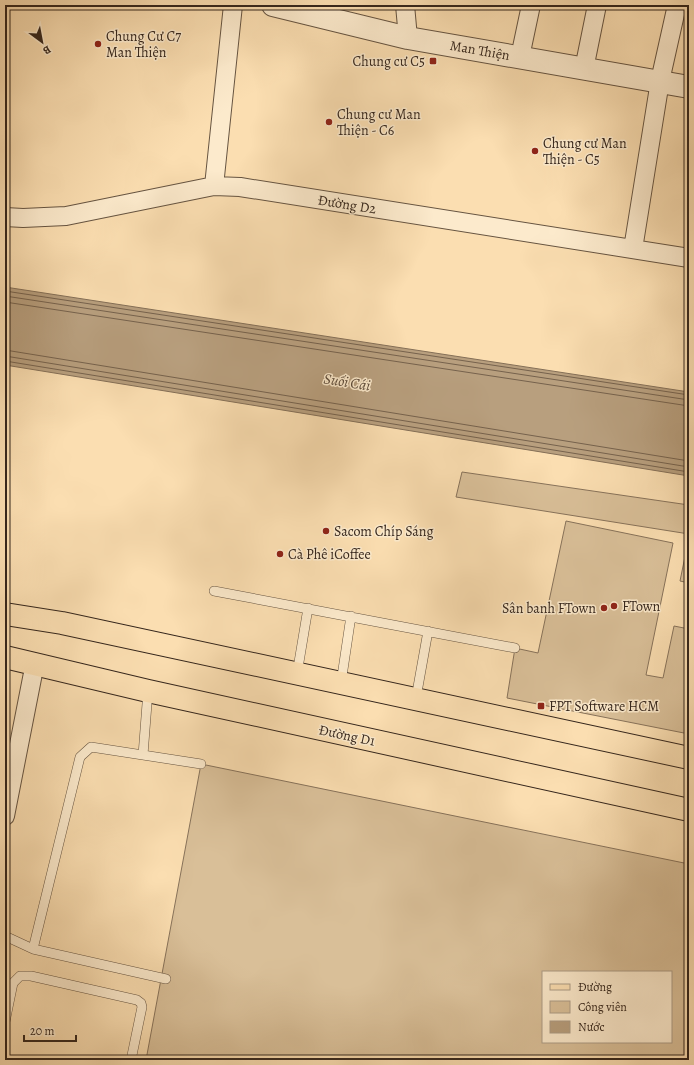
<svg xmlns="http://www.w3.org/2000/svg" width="694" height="1065" viewBox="0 0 694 1065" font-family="Alegreya,serif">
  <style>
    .green { fill: #d9bf98; stroke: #87725a; fill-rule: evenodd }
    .water { fill: #b89f7e; stroke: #846f57 }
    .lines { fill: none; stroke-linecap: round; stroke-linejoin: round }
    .shore { stroke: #76624d; stroke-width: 1 }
    .service-casing { stroke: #665441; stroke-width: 10 }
    .minor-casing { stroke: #665441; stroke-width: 20 }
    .tertiary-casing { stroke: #665441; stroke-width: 24 }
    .primary-casing { stroke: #35261c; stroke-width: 24 }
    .service { stroke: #fceacc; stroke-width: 9 }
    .minor { stroke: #fceacc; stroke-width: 18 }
    .tertiary { stroke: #fceacc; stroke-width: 22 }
    .primary { stroke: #fbdeb1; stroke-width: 22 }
    .poi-dot { fill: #8f2418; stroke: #fceacc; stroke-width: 1.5 }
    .labels { text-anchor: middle; stroke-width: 3; stroke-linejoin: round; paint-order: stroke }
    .poi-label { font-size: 14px; fill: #35261c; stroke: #fceacc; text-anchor: start }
    .street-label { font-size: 14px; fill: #35261c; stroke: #fceacc }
    .water-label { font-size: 15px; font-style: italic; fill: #5c4a39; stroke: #fceacc }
  </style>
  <rect width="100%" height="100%" fill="#fbdeb1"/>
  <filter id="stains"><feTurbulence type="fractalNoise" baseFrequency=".005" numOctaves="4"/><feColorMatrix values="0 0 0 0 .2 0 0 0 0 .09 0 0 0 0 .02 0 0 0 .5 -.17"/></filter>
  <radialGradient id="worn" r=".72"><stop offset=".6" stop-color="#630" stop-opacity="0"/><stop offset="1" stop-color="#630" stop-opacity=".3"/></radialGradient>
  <path class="green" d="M462,472L689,505V534L456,497Z
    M566,521L673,543L646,675L663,678L674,626L689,629V734L507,698L515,648L538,653Z
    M689,537V583L680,581Z
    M201,764L689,864V1060H146ZM543,972H671V1042H543Z"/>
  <path class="water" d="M5,287L689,392V476L5,365Z"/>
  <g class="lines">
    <path class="shore" d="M5,291L689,395
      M5,296L689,400
      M5,302L689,406
      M5,350L689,461
      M5,356L689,467
      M5,361L689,472"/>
    <defs>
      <path id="service" d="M214,591L515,648
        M297,674L308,608
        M341,683L351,616
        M416,698L428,631
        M143,755L148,691
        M5,936L33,949L166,979
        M33,949L80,757L91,747L201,764
        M5,1022L13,983L20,976H31L137,1000L141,1003L142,1007L131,1060"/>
      <path id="minor" d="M405,5L408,38
        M520,57L531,5
        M584,69L597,5
        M214,186L233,5
        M5,217L23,218L66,216L214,186L240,187L689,258
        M633,249L660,81L677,5
        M5,816L35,663"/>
      <path id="tertiary" d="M273,5L408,38L689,87"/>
      <path id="primary" d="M5,614L62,623L689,758
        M5,657L148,691L689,810"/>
    </defs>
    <use href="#service" class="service-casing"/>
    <use href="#minor" class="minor-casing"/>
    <use href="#tertiary" class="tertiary-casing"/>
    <use href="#primary" class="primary-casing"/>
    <use href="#service" class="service"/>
    <use href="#minor" class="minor"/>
    <use href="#tertiary" class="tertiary"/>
    <use href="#primary" class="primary"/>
  </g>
  <g class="poi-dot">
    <circle cx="98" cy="44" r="4"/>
    <rect x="429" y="57" width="8" height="8" rx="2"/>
    <circle cx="329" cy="122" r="4"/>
    <circle cx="535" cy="151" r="4"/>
    <circle cx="326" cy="531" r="4"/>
    <circle cx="280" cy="554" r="4"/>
    <circle cx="614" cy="606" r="4"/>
    <circle cx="604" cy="608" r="4"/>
    <rect x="537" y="702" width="8" height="8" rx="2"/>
  </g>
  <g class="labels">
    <g class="poi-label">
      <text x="106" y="41">Chung Cư C7<tspan x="106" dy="16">Man Thiện</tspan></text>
      <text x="425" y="66" text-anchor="end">Chung cư C5</text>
      <text x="337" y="119">Chung cư Man<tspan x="337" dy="16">Thiện - C6</tspan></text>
      <text x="543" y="148">Chung cư Man<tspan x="543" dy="16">Thiện - C5</tspan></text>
      <text x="334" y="536">Sacom Chíp Sáng</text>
      <text x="288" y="559">Cà Phê iCoffee</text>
      <text x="622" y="611">FTown</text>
      <text x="596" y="613" text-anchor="end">Sân banh FTown</text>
      <text x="549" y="711">FPT Software HCM</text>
    </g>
    <g class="street-label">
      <text transform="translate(480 50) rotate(10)" y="5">Man Thiện</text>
      <text transform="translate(347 204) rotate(9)" y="5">Đường D2</text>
      <text transform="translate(347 735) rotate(12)" y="5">Đường D1</text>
    </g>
    <g class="water-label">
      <text transform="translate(347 382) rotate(9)" y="5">Suối Cái</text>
    </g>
  </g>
  <rect width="694" height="1065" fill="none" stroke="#fbdeb1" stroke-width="20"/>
  <rect x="6" y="6" width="682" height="1053" fill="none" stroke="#35261c" stroke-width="2"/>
  <rect x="10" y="10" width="674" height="1045" fill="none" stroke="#35261c"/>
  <rect x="542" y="971" width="130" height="72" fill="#fceacc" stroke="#ac9c86"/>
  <rect x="550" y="984" width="20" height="6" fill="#fbdeb1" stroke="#ac9c86"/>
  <text x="578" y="991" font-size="12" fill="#35261c">Đường</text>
  <rect x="550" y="1001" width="20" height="12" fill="#d9bf98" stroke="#ac9c86"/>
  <text x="578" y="1011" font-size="12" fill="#35261c">Công viên</text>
  <rect x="550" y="1021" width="20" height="12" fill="#b89f7e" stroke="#ac9c86"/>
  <text x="578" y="1031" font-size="12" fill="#35261c">Nước</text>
  <g transform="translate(42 42) rotate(148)" stroke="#fceacc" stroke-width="3" paint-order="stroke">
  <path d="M0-3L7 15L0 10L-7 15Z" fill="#35261c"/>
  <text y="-6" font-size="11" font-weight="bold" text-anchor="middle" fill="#35261c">B</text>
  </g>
  <path d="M24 1035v6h52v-6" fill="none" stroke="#35261c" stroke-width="2"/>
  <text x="30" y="1035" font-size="12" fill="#35261c" stroke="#fceacc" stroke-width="3" paint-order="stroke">20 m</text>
  <rect width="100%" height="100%" filter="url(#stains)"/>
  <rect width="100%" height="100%" fill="url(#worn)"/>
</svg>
